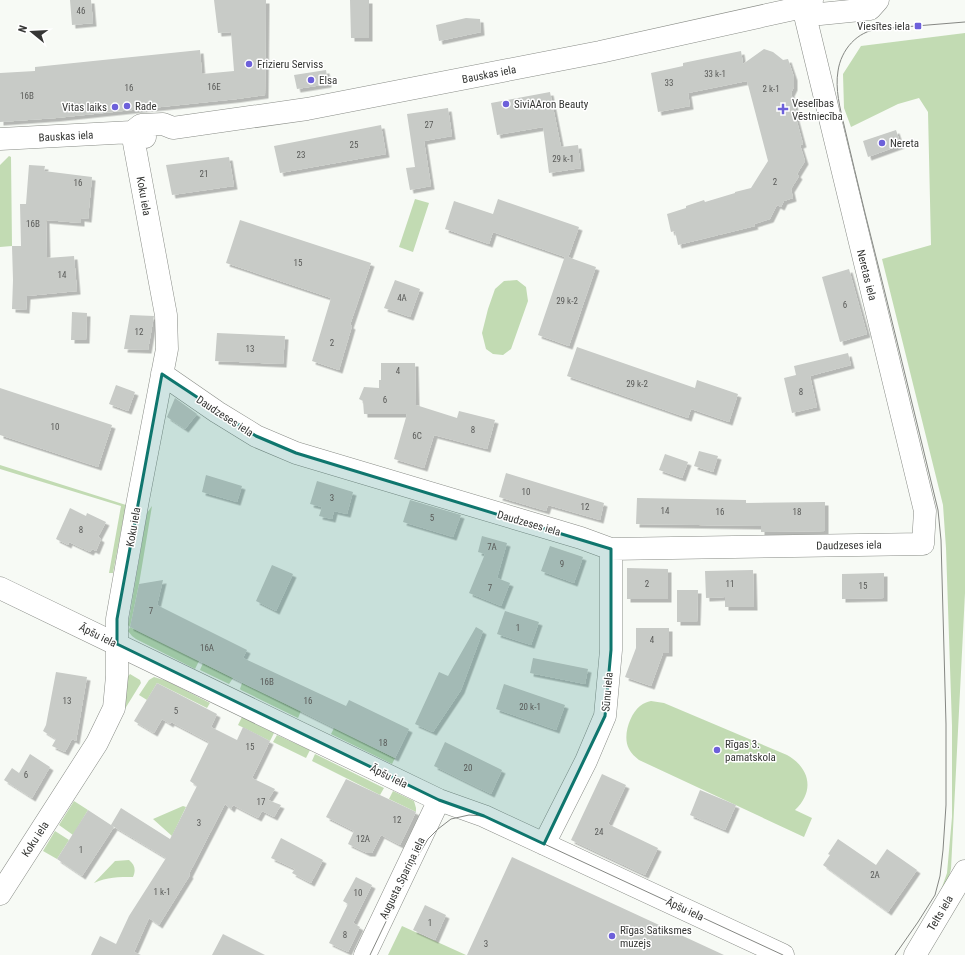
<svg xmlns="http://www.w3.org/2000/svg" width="965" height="955" viewBox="0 0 965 955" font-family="'Roboto Condensed',sans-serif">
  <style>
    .green { fill: #c2dbb3 }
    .building { fill: #c8cbc7; filter: url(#shadow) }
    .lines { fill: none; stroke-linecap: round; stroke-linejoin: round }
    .minor-casing { stroke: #898c87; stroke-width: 23 }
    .minor { stroke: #fff; stroke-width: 22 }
    .tram { stroke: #858783; stroke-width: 1 }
    .marked { fill: #0f766e; fill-opacity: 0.2; stroke: #0f766e; stroke-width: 3; stroke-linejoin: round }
    .poi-dot { fill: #6d60da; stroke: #fff; stroke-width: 1.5 }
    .labels { text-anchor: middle; stroke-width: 3; stroke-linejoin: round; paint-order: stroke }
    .number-label { font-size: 9px; fill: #5a5b59 }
    .poi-label { font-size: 11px; fill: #353634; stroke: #fff; text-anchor: start }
    .street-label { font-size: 11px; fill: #353634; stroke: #fff }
  </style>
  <defs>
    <filter id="shadow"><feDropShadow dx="3.5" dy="3.5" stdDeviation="0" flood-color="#0004"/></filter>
  </defs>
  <rect width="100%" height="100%" fill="#f7faf5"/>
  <path class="green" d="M965,33V593L951,869L947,884L935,907L947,873L952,817V726L946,548L943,505L882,259L931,245L928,112L919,98L898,104L851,127L844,108L843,74L861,46Z
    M9,156L11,157L12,246L0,247V165Z
    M415,199L429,203L413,252L399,247Z
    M517,280L526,287L528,301L511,349L503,355L493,354L486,349L482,333L488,309L495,289L504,281Z
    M0,465L126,505L113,573H109L121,506L0,469Z
    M152,506L139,584L130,627L199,661L195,669L136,639L132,636L128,631L130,627L128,625L147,513Z
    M203,663L233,678L229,684L200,670Z
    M130,674L140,680L141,683L123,712L126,679Z
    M154,677L167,681L210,703L207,708L157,683L147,700L139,695L149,680Z
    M242,683L301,711L298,718L241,690L240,689Z
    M651,701L664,703L787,755C810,768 815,791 795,810L812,818L804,837L639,760C635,757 631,753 629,749C622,736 630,714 640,706C644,703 647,702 651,701Z
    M242,717L274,733L270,741L238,725Z
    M334,728L395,758L392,764L331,734Z
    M277,735L310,750L306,758L273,742Z
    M315,754L384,788L380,795L312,761Z
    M393,791L414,801L416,808V812L389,799Z
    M74,801L88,810L73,835L59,825Z
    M183,806L186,807L172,836L153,819Z
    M55,831L69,840L57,859L43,851Z
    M129,860C135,865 136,870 133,877C119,877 107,877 94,883L115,861Z
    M402,926L466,955H388Z"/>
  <path class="building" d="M70,0H91L93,23L72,25Z
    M214,0H266L265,95L237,99L56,118L0,122V73L35,71V67L200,50L202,74L234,71L231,32L218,33Z
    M350,0H369V38H351Z
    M466,18L480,19L481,32L439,41L436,25Z
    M764,49L773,52L783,60L788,59L794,77V87L791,93L798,117L796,118L803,144L800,145L805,161L797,174L799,176L791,189L793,198L784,201L781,207L777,205L770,219L754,224L755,226L678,245L675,231L671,232L667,214L686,208V206L704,200L705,202L735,193V192L751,188L768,161L747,81L688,93L690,106L658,112L651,73L683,66V63L741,51L743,64Z
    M326,70L328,84L297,89L294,75Z
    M550,92L561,147L578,145L581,168L549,173L543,127L497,135L491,103Z
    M448,108L452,136L424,141L431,186L410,190L406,168L415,167L407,114Z
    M381,125L386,154L280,173L274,146Z
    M896,130L901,145L868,157L863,141Z
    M229,157L234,186L172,195L166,165Z
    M29,165L45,166L44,171L92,177L88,219L81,218V223L46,220L47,258L74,256L77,291L27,296L26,310L12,309L13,280L12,246H21L20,204H26Z
    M498,199L579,227L568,258L493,232L489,244L445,229L454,201L493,214Z
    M240,220L371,263L350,325L352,326L339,370L312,361L331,298L226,263Z
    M565,256L596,267L569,346L538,335Z
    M849,269L867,334L840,342L822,277Z
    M395,280L420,289L410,317L384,308Z
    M72,312L87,313L86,340H71Z
    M130,315L154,316L148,350L124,349Z
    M217,333L285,336L283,364L215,361Z
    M577,347L695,388L697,380L738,394L729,422L691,409L688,418L567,376Z
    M848,353L851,365L810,376L817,407L792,413L784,378L796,375L794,366Z
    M381,363H415L416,405L457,418L459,411L495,420L487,449L434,435L424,468L394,459L407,414H364L363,401L359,399L364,387L379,388V380H381Z
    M116,385L135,392L128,411L109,404Z
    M0,388L112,425L98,467L0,435Z
    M175,398L197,414L185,429L167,417Z
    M699,451L718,456L713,472L694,466Z
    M665,454L688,462L682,478L659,470Z
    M506,473L604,503L600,520L548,505L546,511L499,497Z
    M206,475L242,486L237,502L202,492Z
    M317,481L353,492L347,514L334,511L332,519L319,516L322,507L310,504Z
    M637,498L746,500V503L825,502V531L761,532V526L636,524Z
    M410,500L461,515L453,537L403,522Z
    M70,508L86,516L87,513L106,522L98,537L101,539L96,551L92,549L90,552L69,542L68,545L56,539Z
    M482,536L507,543L497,578L510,583L501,606L469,593L485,554L478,552Z
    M550,546L583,557L574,583L541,571Z
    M272,565L293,574L276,611L256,601Z
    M627,568L668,569V599H627Z
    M753,570L754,607H725V597L706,598L705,571Z
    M884,573V598L842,599V574Z
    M163,580L157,605L247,650L243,658L346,706L349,700L409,729L395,758L130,627L139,584Z
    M677,590H698L697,622H677Z
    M505,611L539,622L531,645L497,634Z
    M476,627L483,631L461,690L433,732L415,724L439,672L448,676Z
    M636,628H669V653H663L651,686L625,677L636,648Z
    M533,658L588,669L585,684L530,673Z
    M56,672L87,677L76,741L72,739L65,752L52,746L56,739L43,731L46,725Z
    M157,683L217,714L211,727L237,740L243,727L270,741L252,778L275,789L268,800L281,805L274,817L262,811L258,818L233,805L231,809L225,804L189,874L190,875L159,925L149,918L134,952L141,955H91L100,936L116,944L129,916L166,858L111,825L121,808L170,839L197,786L190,781L209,742L171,722L170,724L162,719L154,733L134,721Z
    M504,684L565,705L556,730L496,709Z
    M445,742L502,770L491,794L434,766Z
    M30,754L50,767L32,798L4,780L12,768L19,773Z
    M602,774L626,785L608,824L658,848L645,875L571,840Z
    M346,779L416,812L400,845L381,835L372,853H367L348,844L354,831L326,817Z
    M700,790L736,805L725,830L690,815Z
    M88,810L114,827L82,876L57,859Z
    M281,838L323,860L311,883L292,873L295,869L271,858Z
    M838,839L876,865L887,849L917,870L888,912L823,865L830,855L828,854Z
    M512,857L724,955H467Z
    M356,877L372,885L353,923L360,927L348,952L329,943L348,904L343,901Z
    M425,905L446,915L435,940L413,930Z
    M223,934L265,955H212Z"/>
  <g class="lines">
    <defs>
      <path id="minor" d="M803,7L820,14L870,9L878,0
        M132,132L141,125L163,124L173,128L307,109L600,52L803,7L812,0
        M0,139L132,132L143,137H145
        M162,374L217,412L256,436L296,453L581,538L611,549L923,544L925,511L803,7
        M0,588L439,800L484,816L783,955
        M544,844L586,761L605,716L611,650V549
        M0,894L97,743L114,708L117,676V619L138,500L167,349L166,315L132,132
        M365,955L439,800
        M915,955L965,871"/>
    </defs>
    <use href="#minor" class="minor-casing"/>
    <use href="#minor" class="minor"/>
    <path class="tram" d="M370,955L415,861L428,839L438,829L451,819L469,815L484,816L783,955
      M895,955L918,922L935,895L940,876L943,850L946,805V724L941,540L938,510C914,411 890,312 865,213C858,184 851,155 844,125C840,108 835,89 838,71C841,50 857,31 879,29L965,22"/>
  </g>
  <path class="marked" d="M162,374L256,436L296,453L611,549V650L605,716L544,844L484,816L439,800L117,644V619Z"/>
  <g class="poi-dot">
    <rect x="914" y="22" width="8" height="8" rx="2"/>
    <circle cx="249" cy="64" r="4"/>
    <circle cx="311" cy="80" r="4"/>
    <circle cx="506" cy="104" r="4"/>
    <circle cx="127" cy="106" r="4"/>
    <circle cx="115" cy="107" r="4"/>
    <path d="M781 103h4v4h4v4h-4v4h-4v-4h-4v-4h4z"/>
    <circle cx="882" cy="143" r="4"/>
    <circle cx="717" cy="750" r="4"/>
    <circle cx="612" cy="936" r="4"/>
  </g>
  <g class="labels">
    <g class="number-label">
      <text x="81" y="14">46</text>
      <text x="715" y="77">33 k-1</text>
      <text x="669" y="86">33</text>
      <text x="214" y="90">16E</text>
      <text x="129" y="91">16</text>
      <text x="771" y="92">2 k-1</text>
      <text x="27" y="99">16B</text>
      <text x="429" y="128">27</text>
      <text x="354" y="148">25</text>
      <text x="301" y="158">23</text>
      <text x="563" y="162">29 k-1</text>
      <text x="204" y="177">21</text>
      <text x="775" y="185">2</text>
      <text x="78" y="186">16</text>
      <text x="33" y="227">16B</text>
      <text x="298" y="266">15</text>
      <text x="62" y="278">14</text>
      <text x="402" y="301">4A</text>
      <text x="567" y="304">29 k-2</text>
      <text x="845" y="308">6</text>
      <text x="139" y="335">12</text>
      <text x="332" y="346">2</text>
      <text x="250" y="352">13</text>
      <text x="398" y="374">4</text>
      <text x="637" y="387">29 k-2</text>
      <text x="801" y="395">8</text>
      <text x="385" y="403">6</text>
      <text x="55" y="430">10</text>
      <text x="473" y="433">8</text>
      <text x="417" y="439">6C</text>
      <text x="526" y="495">10</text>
      <text x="332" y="501">3</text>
      <text x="585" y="510">12</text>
      <text x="665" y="514">14</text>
      <text x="720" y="515">16</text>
      <text x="797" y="515">18</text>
      <text x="432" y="521">5</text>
      <text x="81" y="533">8</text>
      <text x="492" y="550">7A</text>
      <text x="562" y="567">9</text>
      <text x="647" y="587">2</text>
      <text x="730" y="587">11</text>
      <text x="863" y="589">15</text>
      <text x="490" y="591">7</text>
      <text x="151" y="614">7</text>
      <text x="518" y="631">1</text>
      <text x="652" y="643">4</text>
      <text x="207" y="651">16A</text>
      <text x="267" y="685">16B</text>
      <text x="67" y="704">13</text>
      <text x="308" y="704">16</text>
      <text x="530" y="710">20 k-1</text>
      <text x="176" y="714">5</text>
      <text x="383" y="746">18</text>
      <text x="250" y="750">15</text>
      <text x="468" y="771">20</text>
      <text x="26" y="778">6</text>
      <text x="261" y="805">17</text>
      <text x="397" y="823">12</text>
      <text x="199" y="826">3</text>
      <text x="599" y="835">24</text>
      <text x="363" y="842">12A</text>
      <text x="81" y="853">1</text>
      <text x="875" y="878">2A</text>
      <text x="162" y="895">1 k-1</text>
      <text x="358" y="896">10</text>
      <text x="430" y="926">1</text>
      <text x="345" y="938">8</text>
      <text x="486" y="947">3</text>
    </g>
    <g class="poi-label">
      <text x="910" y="30" text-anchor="end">Viesītes iela</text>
      <text x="257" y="68">Frizieru Serviss</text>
      <text x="319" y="84">Elsa</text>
      <text x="792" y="107">Veselības<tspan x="792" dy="13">Vēstniecība</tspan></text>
      <text x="514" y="108">SiviAAron Beauty</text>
      <text x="135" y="110">Rade</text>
      <text x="107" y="111" text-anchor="end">Vitas laiks</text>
      <text x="890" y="147">Nereta</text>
      <text x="725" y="748">Rīgas 3.<tspan x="725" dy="13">pamatskola</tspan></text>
      <text x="620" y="934">Rīgas Satiksmes<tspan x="620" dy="13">muzejs</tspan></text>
    </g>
    <g class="street-label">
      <text transform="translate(489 74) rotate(-11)" y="4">Bauskas iela</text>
      <text transform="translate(66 136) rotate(-3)" y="4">Bauskas iela</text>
      <text transform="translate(144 196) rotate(80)" y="4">Koku iela</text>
      <text transform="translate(867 275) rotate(76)" y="4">Neretas iela</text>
      <text transform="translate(225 416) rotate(33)" y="4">Daudzeses iela</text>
      <text transform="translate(529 523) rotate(16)" y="4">Daudzeses iela</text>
      <text transform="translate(133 527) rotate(-80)" y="4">Koku iela</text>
      <text transform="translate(849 545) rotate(-1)" y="4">Daudzeses iela</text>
      <text transform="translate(98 635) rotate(26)" y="4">Āpšu iela</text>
      <text transform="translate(607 692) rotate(-85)" y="4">Sūnu iela</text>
      <text transform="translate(389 776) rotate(26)" y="4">Āpšu iela</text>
      <text transform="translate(35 839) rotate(-57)" y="4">Koku iela</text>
      <text transform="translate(402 878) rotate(-64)" y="4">Augusta Spariņa iela</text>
      <text transform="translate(685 909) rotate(25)" y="4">Āpšu iela</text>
      <text transform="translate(940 913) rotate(-59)" y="4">Telts iela</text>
    </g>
  </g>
  <g transform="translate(32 32) rotate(288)" stroke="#ffffff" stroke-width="3" paint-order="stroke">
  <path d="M0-3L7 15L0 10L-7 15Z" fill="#353634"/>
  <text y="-6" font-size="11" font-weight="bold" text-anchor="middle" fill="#353634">N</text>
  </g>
</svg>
